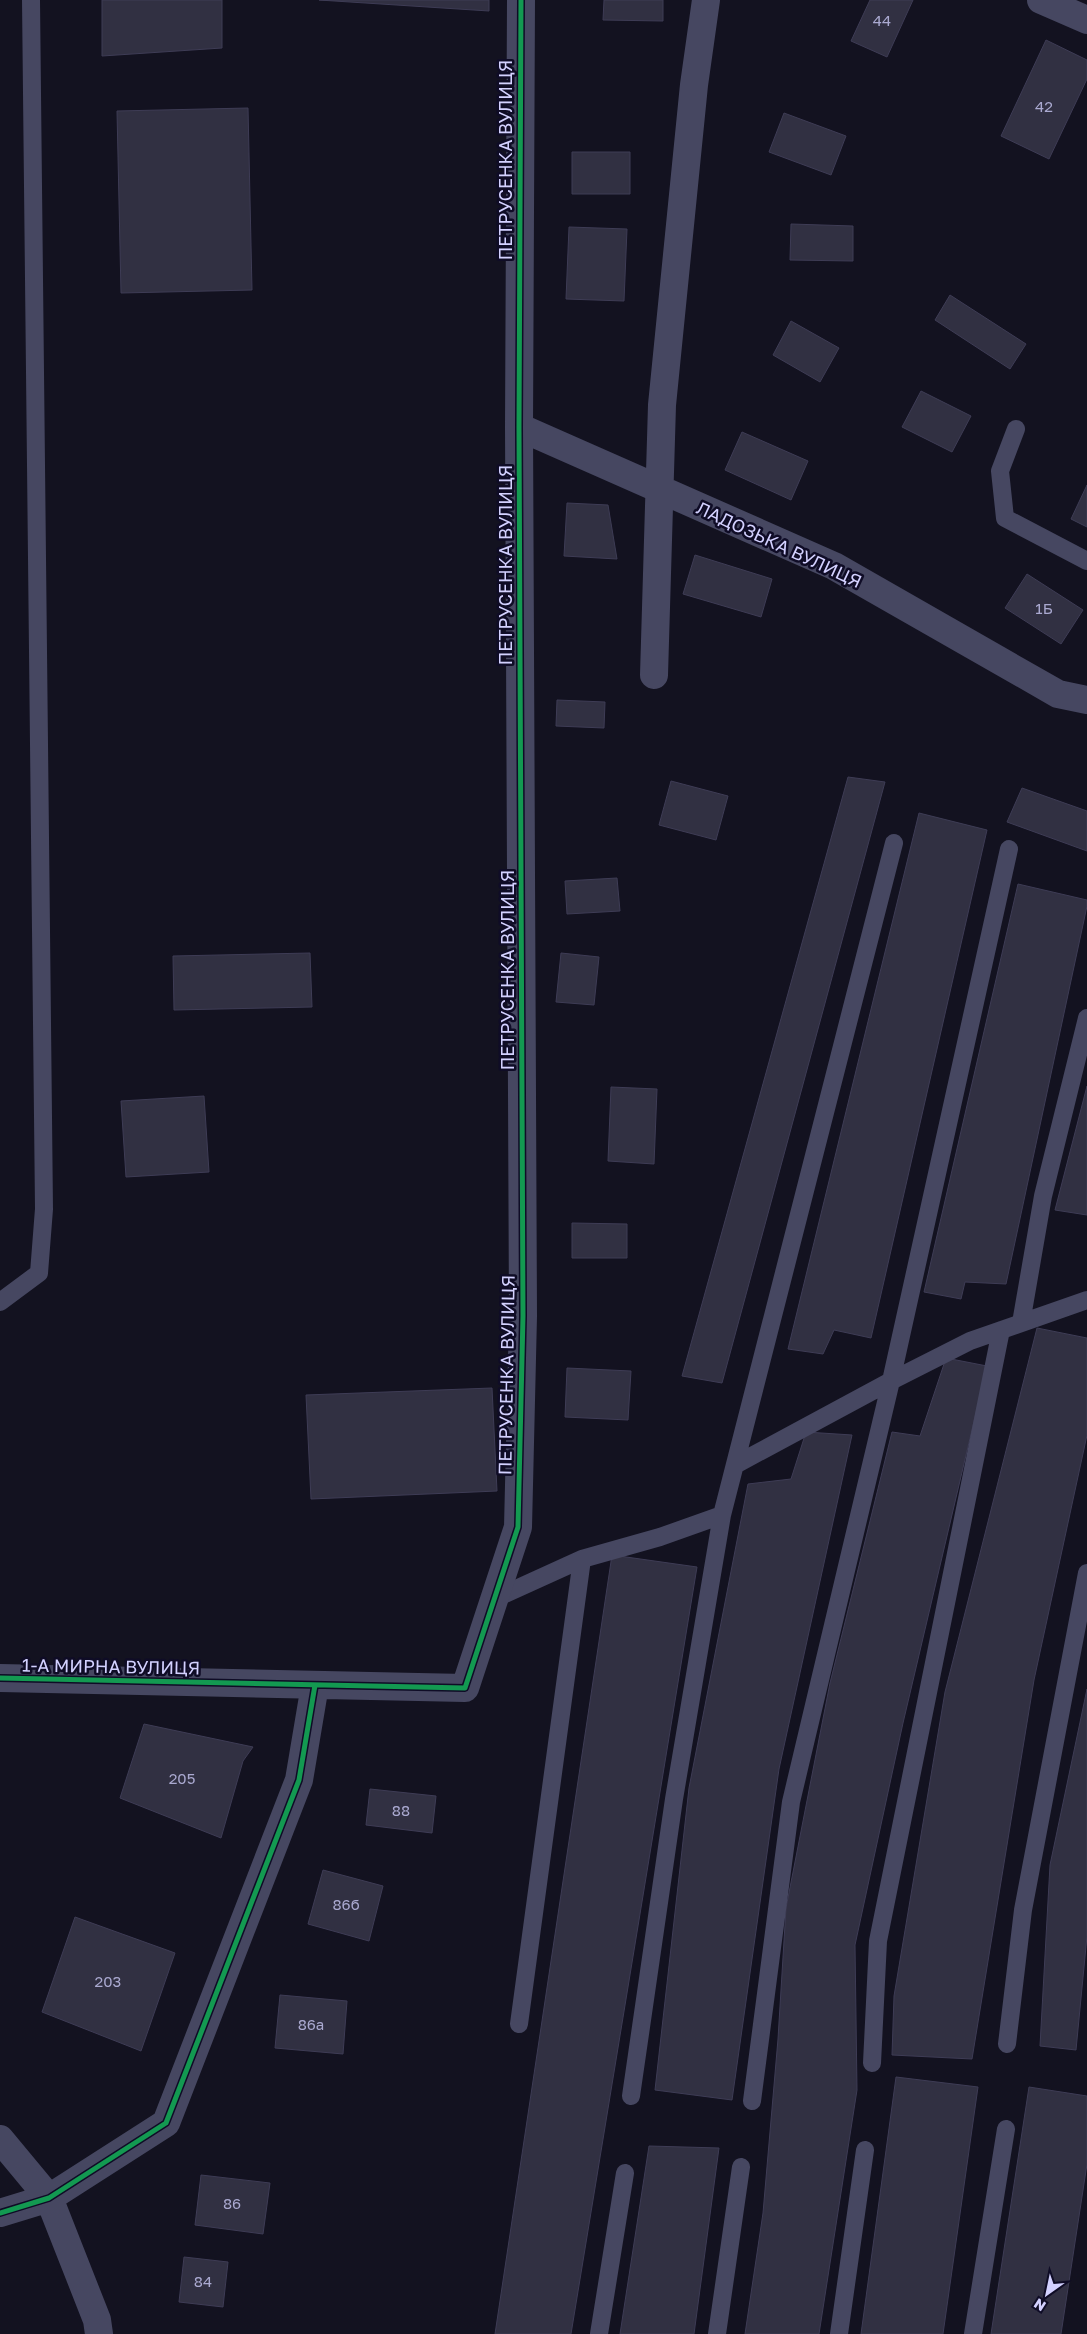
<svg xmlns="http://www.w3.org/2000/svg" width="1087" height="2334" viewBox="0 0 1087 2334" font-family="'Golos Text',sans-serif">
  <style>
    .building { fill: #313042; stroke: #3e3c55 }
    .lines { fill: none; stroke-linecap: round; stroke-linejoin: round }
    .service { stroke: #464761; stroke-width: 18 }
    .minor { stroke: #464761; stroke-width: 28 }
    .cycleway-casing { stroke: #0f0c26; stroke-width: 8 }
    .cycleway { stroke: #139951; stroke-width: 5 }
    .labels { text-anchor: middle; stroke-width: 5; stroke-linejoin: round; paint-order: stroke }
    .number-label { font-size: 15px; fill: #aaa9d0 }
    .street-label { font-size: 18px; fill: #d3d1ff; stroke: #0f0c26 }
  </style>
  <rect width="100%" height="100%" fill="#131220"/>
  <path class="building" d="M102,0H222V48L102,56Z
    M319,0H489V11Z
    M604,0H663V21L603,20Z
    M870,0H913L887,57L851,41Z
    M1046,40L1087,60V79L1049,159L1001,136Z
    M248,108L252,290L121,293L117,111Z
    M784,113L846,136L831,175L769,152Z
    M572,152H630V194H572Z
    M791,224L853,226V261L790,260Z
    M569,227L627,229L624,301L566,299Z
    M950,295L1026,344L1010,369L935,320Z
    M791,321L839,348L820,382L773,355Z
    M921,391L971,416L952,452L902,427Z
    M742,432L808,461L791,500L725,470Z
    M1087,485V527L1071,519Z
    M567,503L608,505L617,559L564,556Z
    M695,555L772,579L761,617L683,594Z
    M1027,574L1083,610L1061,644L1005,608Z
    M557,700L605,702L604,728L556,726Z
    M848,777L885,782L722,1383L682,1376Z
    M671,781L728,796L716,840L659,825Z
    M1022,788L1087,811V851L1007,822Z
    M919,813L987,830L871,1338L834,1330L823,1354L788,1349Z
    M617,878L620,911L567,914L565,881Z
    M1018,884L1087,900V906L1006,1284L965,1282L961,1299L924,1292Z
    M310,953L312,1007L174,1010L173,956Z
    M561,953L599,957L594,1005L556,1002Z
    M1087,1086V1215L1055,1210Z
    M611,1087L657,1089L654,1164L608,1161Z
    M204,1096L209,1172L126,1177L121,1101Z
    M572,1223L627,1224V1258H572Z
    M1037,1328L1087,1338V1435L1034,1680L972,2059L892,2055L894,1996L945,1692Z
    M946,1358L987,1366L903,1723L855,1945L857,2090L819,2334H745L763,2213L778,2039L786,1908L830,1683L892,1432L920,1436Z
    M567,1368L631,1371L628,1420L565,1417Z
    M492,1388L497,1491L311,1499L306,1395Z
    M806,1432L852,1435L779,1769L732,2100L655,2090L689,1788L748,1484L791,1479Z
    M612,1555L697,1567L571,2334H495Z
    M1087,1689V1936L1076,2050L1040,2046L1050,1865Z
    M144,1724L253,1747L243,1761L221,1838L120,1798Z
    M370,1789L436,1796L432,1833L366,1825Z
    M323,1870L383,1886L369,1941L308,1924Z
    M75,1917L175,1953L141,2051L42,2012Z
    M280,1995L347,2001L343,2054L275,2048Z
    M896,2077L978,2087L943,2334H861Z
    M1029,2087L1087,2096V2164L1061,2334H991Z
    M649,2146L719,2148L694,2334H620Z
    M201,2175L270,2183L263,2234L195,2225Z
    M184,2257L228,2262L223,2307L179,2302Z"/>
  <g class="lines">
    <path class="service" d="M1016,429L1000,471L1005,518L1087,561
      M0,1302L39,1273L44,1209L31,0
      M1021,1323L1043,1196L1087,1018
      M735,1465L891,1381L970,1341L1087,1300
      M494,1599L582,1559L660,1537L722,1515
      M519,2024L582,1559
      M1007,2044L1023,1910L1087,1573
      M872,2063L878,1941L1001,1330
      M631,2096L674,1799L722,1515L894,843
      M752,2101L791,1802L891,1381L1009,849
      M599,2334L625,2173
      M717,2334L741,2167
      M839,2334L865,2150
      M973,2334L1006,2129"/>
    <path class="minor" d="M1041,0L1087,20
      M519,427L834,566L1058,694L1087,700
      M654,675L662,405L694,85L706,0
      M0,1678L465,1688L518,1527L523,1316L519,427L521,0
      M0,2139L49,2198L97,2320L99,2334
      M0,2213L49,2198L166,2123L299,1780L315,1685"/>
    <defs>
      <path id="cycleway" d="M0,1678L465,1688L518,1527L523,1316L519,427L521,0
        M0,2213L49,2198L166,2123L299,1780L315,1685"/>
    </defs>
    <use href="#cycleway" class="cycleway-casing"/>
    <use href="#cycleway" class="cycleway"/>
  </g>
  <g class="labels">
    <g class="number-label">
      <text x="882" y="26">44</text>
      <text x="1044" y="112">42</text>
      <text x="1044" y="614">1Б</text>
      <text x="182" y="1784">205</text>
      <text x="401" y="1816">88</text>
      <text x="346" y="1910">86б</text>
      <text x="108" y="1987">203</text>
      <text x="311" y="2030">86а</text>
      <text x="232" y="2209">86</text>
      <text x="203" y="2287">84</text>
    </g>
    <g class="street-label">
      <text transform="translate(506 160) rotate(-90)" y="6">ПЕТРУСЕНКА ВУЛИЦЯ</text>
      <text transform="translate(779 545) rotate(25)" y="6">ЛАДОЗЬКА ВУЛИЦЯ</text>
      <text transform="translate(506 565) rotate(-90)" y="6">ПЕТРУСЕНКА ВУЛИЦЯ</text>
      <text transform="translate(508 970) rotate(-90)" y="6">ПЕТРУСЕНКА ВУЛИЦЯ</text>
      <text transform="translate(507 1375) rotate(-89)" y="6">ПЕТРУСЕНКА ВУЛИЦЯ</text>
      <text transform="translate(111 1667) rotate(1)" y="6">1-А МИРНА ВУЛИЦЯ</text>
    </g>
  </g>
  <g transform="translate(1047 2294) rotate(213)" stroke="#0f0c26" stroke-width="4" paint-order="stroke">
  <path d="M0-4L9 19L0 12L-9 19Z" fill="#d3d1ff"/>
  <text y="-8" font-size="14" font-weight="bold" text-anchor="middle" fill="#d3d1ff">N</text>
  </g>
</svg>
